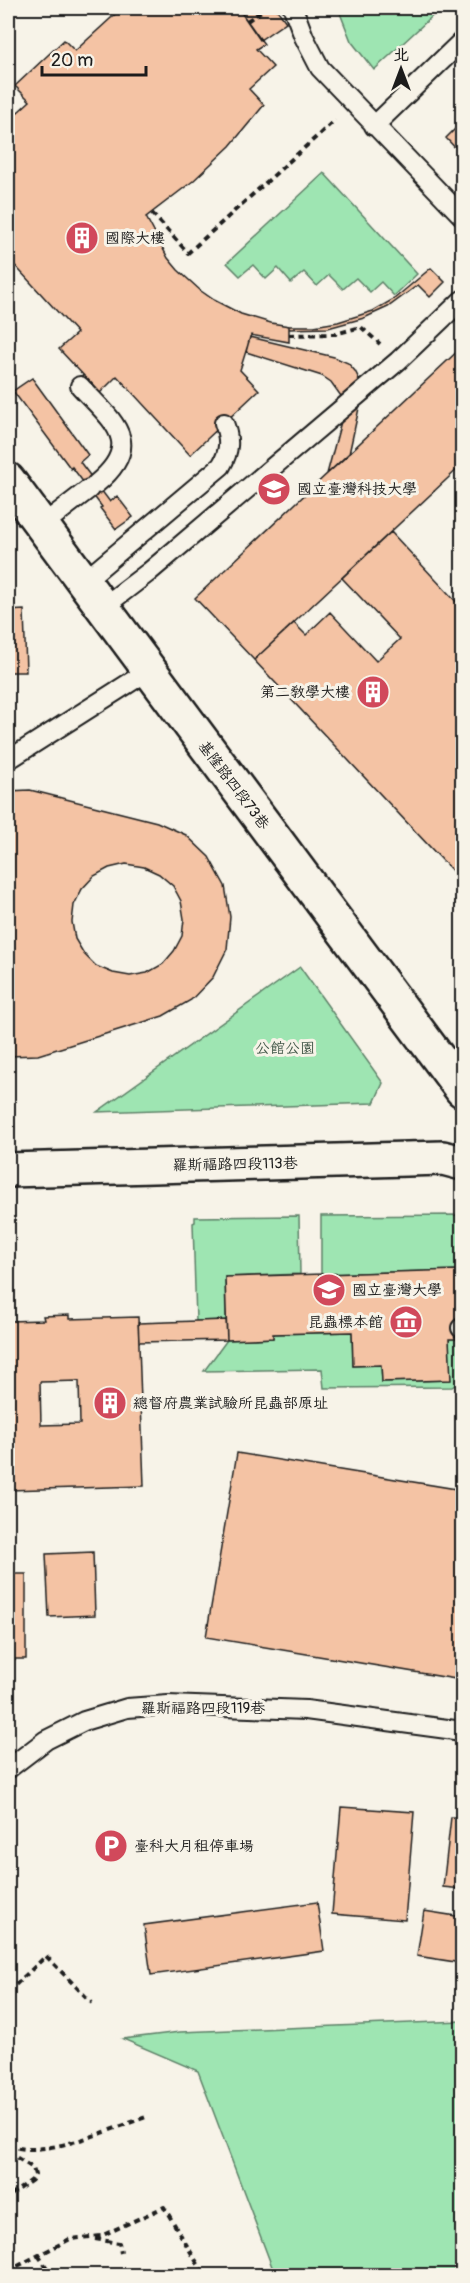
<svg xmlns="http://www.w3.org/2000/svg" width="470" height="2283" viewBox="0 0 470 2283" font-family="Pangolin,'LXGW WenKai TC',sans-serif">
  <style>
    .green { fill: #9ee5b2; stroke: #5d8067; stroke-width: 1.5 }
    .building { fill: #f4c3a4; stroke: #1c1c1c; stroke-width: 1.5; fill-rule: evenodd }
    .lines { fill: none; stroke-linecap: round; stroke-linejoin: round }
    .service-casing { stroke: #1c1c1c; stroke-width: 22 }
    .minor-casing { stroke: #1c1c1c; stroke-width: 38 }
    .tertiary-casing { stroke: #1c1c1c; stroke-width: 38 }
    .path { stroke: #1c1c1c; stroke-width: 4; stroke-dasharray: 6 4.5; stroke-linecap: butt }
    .service { stroke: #f7f3e8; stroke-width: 18 }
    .minor { stroke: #f7f3e8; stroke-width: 33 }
    .tertiary { stroke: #f7f3e8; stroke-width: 33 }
    .labels { text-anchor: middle; stroke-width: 6; stroke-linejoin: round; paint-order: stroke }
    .poi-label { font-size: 15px; fill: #1c1c1c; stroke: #f7f3e8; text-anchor: start }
    .street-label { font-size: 15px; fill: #1c1c1c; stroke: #f7f3e8 }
    .park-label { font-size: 15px; fill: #435849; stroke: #f7f3e8 }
  </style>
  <rect width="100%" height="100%" fill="#f7f3e8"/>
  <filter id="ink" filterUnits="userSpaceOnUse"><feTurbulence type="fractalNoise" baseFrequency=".0167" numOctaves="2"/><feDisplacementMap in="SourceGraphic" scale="12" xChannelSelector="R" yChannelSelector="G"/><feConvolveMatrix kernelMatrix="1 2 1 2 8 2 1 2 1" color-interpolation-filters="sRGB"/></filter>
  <g filter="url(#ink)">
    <path class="green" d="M338,8H441L374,70L351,41Z
      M324,173L417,274L394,296L381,282L370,292L356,278L343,289L329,275L317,286L304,272L291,283L278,268L266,279L253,265L240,276L227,263Z
      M300,967L383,1083L374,1103L97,1112Z
      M462,1215V1380L452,1387L324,1388L322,1369L204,1371L227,1340L273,1338V1334L352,1332L353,1366L381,1365L382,1382L450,1380L449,1339H461L459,1270L321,1274V1216Z
      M299,1216L300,1274L225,1277L226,1320L196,1321L193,1223L195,1222V1217Z
      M462,2021V2275H273L274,2272L198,2071L123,2039L180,2032Z"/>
    <path class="building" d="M122,8H238L264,44L256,49L273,67L249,89L264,105L230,146L193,181L146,217L168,258L178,270L201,291L214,300L241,314L271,323L289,326V342L251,335L240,370L259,390L190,455L117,376L100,393L59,349L77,333L8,258V121L30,101L15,86L64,40L75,51Z
      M238,8H276L286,22L260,40Z
      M462,122V155L446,138Z
      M431,268L445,282L430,297L418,285L388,307L364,318L328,328L289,329V326H314L338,322L373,311L394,299Z
      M250,337L334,357L348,363L355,371L361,383V399L349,454L327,474L343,414L341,396L331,382L322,376L246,352Z
      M462,347V465L254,660L195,598Z
      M32,378L88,455L80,462L110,502L117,496L133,517L116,529L100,508L102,507L72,467L71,469L13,391Z
      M391,532L462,608V881L254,660L294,623L306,635L330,612L376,661L400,639L342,578Z
      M24,610L26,672H8V611Z
      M30,790L157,822L186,835L209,857L225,886L230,917L227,949L213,977L191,1000L163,1016L38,1055L8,1056V791ZM126,864L144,867L159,874L173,886L181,901L184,919L182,936L174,951L163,964L147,973L130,976L113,973L96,966L84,954L75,939L72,922L74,905L82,889L94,876L109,868Z
      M459,1270L461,1339H449L451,1380L382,1382L381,1365L353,1366L352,1332L273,1334V1338L227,1340L225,1277Z
      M69,1315V1319L138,1317L144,1486L8,1490V1321L44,1320L43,1316ZM79,1381L80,1424L41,1425L40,1382Z
      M226,1320L227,1340L139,1342L138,1323Z
      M237,1453L462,1490V1680L206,1637Z
      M93,1552L95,1615L49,1617L46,1554Z
      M8,1574H26V1659H8Z
      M341,1807L414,1812L405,1920L332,1914Z
      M451,1817L462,1818V1889L443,1887Z
      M317,1902L324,1951L151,1975L144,1925Z
      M424,1911L462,1917V1963L417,1956Z"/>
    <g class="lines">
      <defs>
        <path id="service" d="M293,8L304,37L320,68L462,216
          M374,126L462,41
          M80,386C112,421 146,443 96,484
          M41,526L89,489
          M83,582L221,466C230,451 230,439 224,423
          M102,608L149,572L398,361L462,300
          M8,760L148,671
          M461,1328H462
          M8,1769L46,1740L84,1721L127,1708L168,1705L306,1710L462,1731"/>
        <path id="minor" d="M8,480L462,1090"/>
        <path id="tertiary" d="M8,1170L443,1158L462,1163"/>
      </defs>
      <use href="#service" class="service-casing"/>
      <use href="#minor" class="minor-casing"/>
      <use href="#tertiary" class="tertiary-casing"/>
      <path class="path" d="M247,21L266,8
        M152,213L188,253L335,120
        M289,335L335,334L361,327L380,344
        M8,1992L46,1956L92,2003
        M8,2144C38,2162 116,2127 149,2116
        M8,2152L33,2168L35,2175L32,2180L8,2197
        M95,2239L119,2243L121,2253
        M38,2255L49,2271L67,2272
        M8,2271L70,2239L101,2236L164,2207L205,2276"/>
      <use href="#service" class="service"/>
      <use href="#minor" class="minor"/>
      <use href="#tertiary" class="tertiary"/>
    </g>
  </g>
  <defs>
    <symbol id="building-disc" viewBox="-11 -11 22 22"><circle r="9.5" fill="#d1495b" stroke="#f7f3e8"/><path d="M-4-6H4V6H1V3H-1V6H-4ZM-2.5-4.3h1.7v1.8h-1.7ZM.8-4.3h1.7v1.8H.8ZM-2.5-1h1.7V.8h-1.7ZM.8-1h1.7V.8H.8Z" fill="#fff"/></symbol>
    <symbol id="university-disc" viewBox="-11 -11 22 22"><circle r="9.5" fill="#d1495b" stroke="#f7f3e8"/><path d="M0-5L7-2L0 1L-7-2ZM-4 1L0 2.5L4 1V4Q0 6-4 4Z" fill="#fff"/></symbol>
    <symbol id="museum-disc" viewBox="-11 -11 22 22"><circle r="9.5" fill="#d1495b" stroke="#f7f3e8"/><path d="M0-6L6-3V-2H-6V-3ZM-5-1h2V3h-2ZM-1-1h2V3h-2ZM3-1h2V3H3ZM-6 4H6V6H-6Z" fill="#fff"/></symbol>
    <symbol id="parking-disc" viewBox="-11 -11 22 22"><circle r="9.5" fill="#d1495b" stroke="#f7f3e8"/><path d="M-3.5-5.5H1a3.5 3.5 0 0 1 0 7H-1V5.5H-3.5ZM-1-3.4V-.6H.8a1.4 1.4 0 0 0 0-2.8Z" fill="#fff"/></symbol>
  </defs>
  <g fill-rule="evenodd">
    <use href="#building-disc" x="63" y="219" width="38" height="38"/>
    <use href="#university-disc" x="255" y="470" width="38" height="38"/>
    <use href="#building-disc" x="354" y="673" width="38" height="38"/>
    <use href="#university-disc" x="310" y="1271" width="38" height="38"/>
    <use href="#museum-disc" x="387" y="1303" width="38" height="38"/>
    <use href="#building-disc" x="91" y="1384" width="38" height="38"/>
    <use href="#parking-disc" x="92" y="1827" width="38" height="38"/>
  </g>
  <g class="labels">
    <g class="poi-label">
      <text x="105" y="243">國際大樓</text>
      <text x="297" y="494">國立臺灣科技大學</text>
      <text x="350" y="697" text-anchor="end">第二教學大樓</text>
      <text x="352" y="1295">國立臺灣大學</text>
      <text x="383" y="1327" text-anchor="end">昆蟲標本館</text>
      <text x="133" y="1408">總督府農業試驗所昆蟲部原址</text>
      <text x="134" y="1851">臺科大月租停車場</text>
    </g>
    <g class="street-label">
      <text transform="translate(234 785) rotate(53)" y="5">基隆路四段73巷</text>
      <text transform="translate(235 1164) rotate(-1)" y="5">羅斯福路四段113巷</text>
      <text x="203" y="1713">羅斯福路四段119巷</text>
    </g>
    <g class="park-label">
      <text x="285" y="1053">公館公園</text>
    </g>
  </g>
  <rect width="470" height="2283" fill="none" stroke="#f7f3e8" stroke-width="30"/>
  <rect x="15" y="15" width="440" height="2253" fill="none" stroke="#1c1c1c" stroke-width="2" filter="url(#ink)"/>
  <g transform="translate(401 69)" stroke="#f7f3e8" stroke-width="4.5" paint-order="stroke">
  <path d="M0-4.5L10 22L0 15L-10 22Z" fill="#1c1c1c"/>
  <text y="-9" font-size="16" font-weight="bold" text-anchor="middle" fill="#1c1c1c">北</text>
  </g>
  <path d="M42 66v9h104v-9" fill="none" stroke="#1c1c1c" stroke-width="3"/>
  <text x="51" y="66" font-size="18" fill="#1c1c1c" stroke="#f7f3e8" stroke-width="4.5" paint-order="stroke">20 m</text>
</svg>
